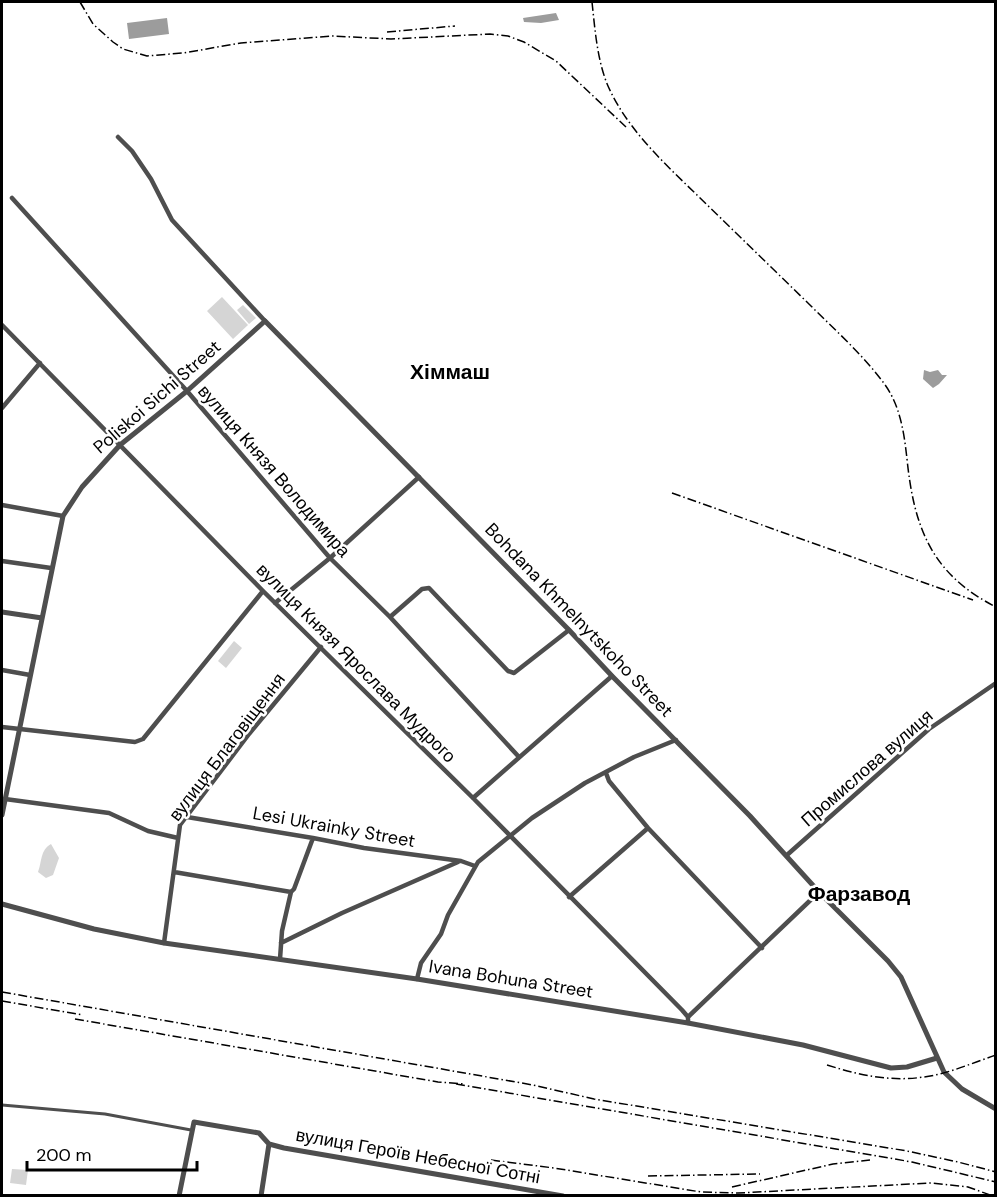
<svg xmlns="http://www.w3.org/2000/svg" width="997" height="1197" viewBox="0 0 997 1197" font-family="'DM Sans',sans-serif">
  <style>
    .green { fill: #d5d5d5 }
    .water { fill: #9c9c9c }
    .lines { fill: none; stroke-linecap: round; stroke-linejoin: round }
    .pedestrian { stroke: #4e4e4e; stroke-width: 3 }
    .minor { stroke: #4e4e4e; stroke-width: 4.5 }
    .tertiary { stroke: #4e4e4e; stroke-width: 5 }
    .rail { stroke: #000; stroke-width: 1.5; stroke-dasharray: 9 3 1.5 3; stroke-linecap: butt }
    .labels { text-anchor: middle; stroke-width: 5; stroke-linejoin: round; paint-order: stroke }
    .street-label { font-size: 18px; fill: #000; stroke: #fff }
    .quarter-label { font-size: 21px; font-weight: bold; fill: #000; stroke: #fff }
  </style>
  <rect width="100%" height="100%" fill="#fff"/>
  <path class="green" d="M222,297L248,325L233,339L207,311Z
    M243,305L256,318L249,324L237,310Z
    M234,641L242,648L226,668L218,661Z
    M51,844L59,858L53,875L46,878L38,872C42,862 40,850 51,844Z
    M12,1169L28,1170L26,1185L10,1183Z"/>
  <path class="water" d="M556,13L559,20L541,23L524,22L523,18Z
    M167,18L169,34L129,39L127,23Z
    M924,370L930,372L938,370L942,375H947L939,384L933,388L923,379Z"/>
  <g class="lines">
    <path class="pedestrian" d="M2,1105L105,1114L191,1130"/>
    <path class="minor" d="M118,137L132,151L151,179L172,220L265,321
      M12,198L187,391L330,558L390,617L519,757
      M2,325L263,591L473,798L682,1010L688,1017V1023
      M2,408L40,363
      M2,505L63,516
      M2,561L51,568
      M275,603L330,558L419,477
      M390,617L422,589L429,588L508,671L514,673L569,630
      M2,670L30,675
      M2,727L135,742L143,739L263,591
      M606,773L609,781L648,828L762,948
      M473,798L612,676
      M5,799L109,813L148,831L178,838
      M187,817L313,838L364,848L461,861L475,866
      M787,855L929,729L996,683
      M174,872L291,892
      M569,897L648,828
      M164,943L180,825L249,734L321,647
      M281,943L342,913L458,862
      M280,959L282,931L291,892L294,889L313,838
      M417,979L421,963L441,934L448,915L478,862L532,818L585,783L634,757L676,740
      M688,1017L819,892"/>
    <path class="tertiary" d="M2,612L42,618
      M2,815L63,516L82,487L120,445L187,391L265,321L569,630L612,676L750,816L819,892L888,961L901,977L944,1072L962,1089L996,1109
      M2,904L94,929L164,943L417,979L688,1023L803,1045L891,1068L907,1067L937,1058
      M269,1144L284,1148L563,1196
      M179,1196L194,1122L259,1133L269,1144
      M261,1196L269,1144"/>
    <path class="rail" d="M80,2L93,24L113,42L123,49L147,56L183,53L241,43L333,36L391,39L490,34L508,36L524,42L556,61L626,127
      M592,2C595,29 597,60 608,86C627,129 664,163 697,195C735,232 773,269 811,306C835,330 862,354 883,382C900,404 904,432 907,459C914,527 931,574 996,607
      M387,32L455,26
      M672,493L973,600
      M2,992L533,1085L594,1099L907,1151L958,1162L996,1172
      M2,1001L83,1015
      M75,1019L438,1082L465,1084
      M827,1065C859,1075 890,1082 924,1077C948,1074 972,1063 996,1055
      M456,1084L912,1162L996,1182
      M491,1160L554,1168L701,1192L738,1193L931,1183L968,1187L993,1196
      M648,1176L760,1174
      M732,1187L833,1164L870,1160"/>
  </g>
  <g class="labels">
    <g class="street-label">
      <text transform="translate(157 397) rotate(-41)" y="6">Poliskoi Sichi Street</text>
      <text transform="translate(274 471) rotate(49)" y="6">вулиця Князя Володимира</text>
      <text transform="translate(579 620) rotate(46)" y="6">Bohdana Khmelnytskoho Street</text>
      <text transform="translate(356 663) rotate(45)" y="6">вулиця Князя Ярослава Мудрого</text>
      <text transform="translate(227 747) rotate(-53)" y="6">вулиця Благовіщення</text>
      <text transform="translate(867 768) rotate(-41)" y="6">Промислова вулиця</text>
      <text transform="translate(334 827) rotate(10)" y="6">Lesi Ukrainky Street</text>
      <text transform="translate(511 979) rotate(9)" y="6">Ivana Bohuna Street</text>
      <text transform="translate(418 1156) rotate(10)" y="6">вулиця Героїв Небесної Сотні</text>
    </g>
    <g class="quarter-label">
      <text x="450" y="379">Хіммаш</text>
      <text x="859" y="901">Фарзавод</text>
    </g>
  </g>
  <rect width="997" height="1197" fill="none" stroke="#000000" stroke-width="6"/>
  <path d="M27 1161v9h170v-9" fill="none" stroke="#000000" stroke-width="3"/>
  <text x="36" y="1161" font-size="18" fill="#000000" stroke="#ffffff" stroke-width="4.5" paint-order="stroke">200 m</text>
</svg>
